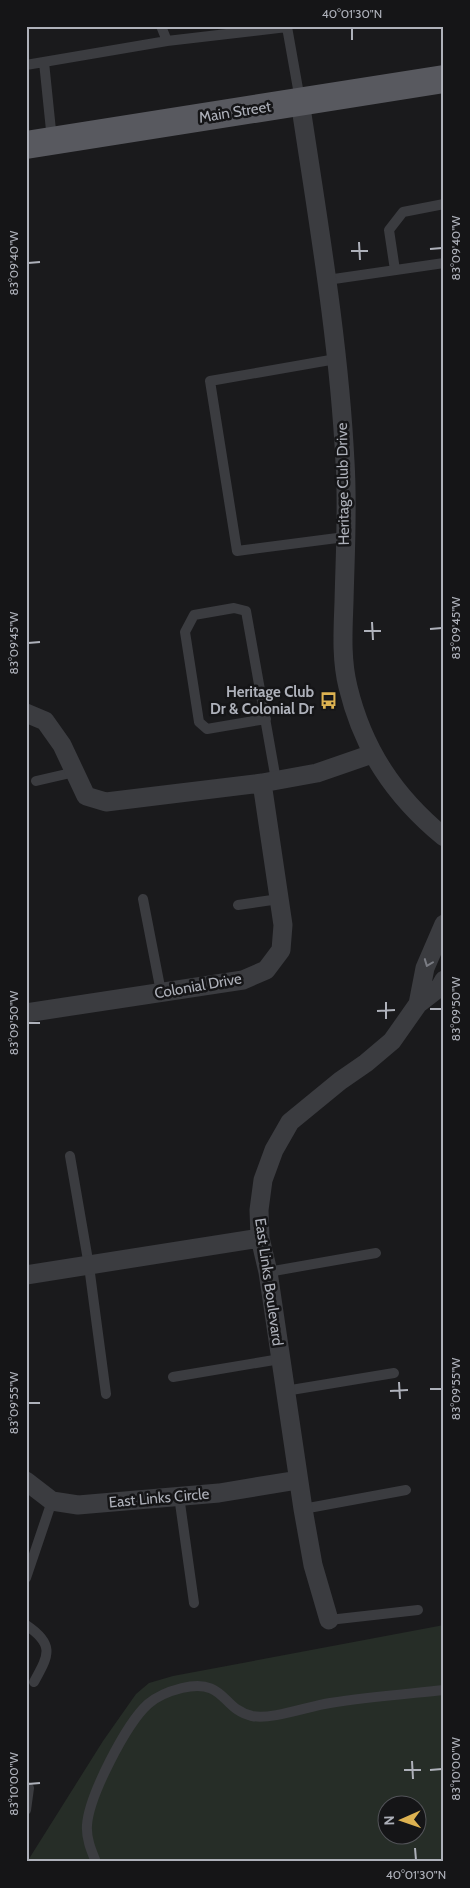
<svg xmlns="http://www.w3.org/2000/svg" width="470" height="1888" viewBox="0 0 470 1888" font-family="Cabin,sans-serif">
  <style>
    .green { fill: #262d27; fill-rule: evenodd }
    .lines { fill: none; stroke-linecap: round; stroke-linejoin: round }
    .service { stroke: #3b3c40; stroke-width: 10 }
    .minor { stroke: #3b3c40; stroke-width: 19 }
    .primary { stroke: #58595f; stroke-width: 28 }
    .oneway { stroke: #7a7c83 }
    .ticks { fill: none; stroke: #aeb1ba; stroke-width: 2 }
    .labels { text-anchor: middle; stroke-width: 5; stroke-linejoin: round; paint-order: stroke }
    .street-label { font-size: 15px; fill: #aeb1ba; stroke: #151517 }
    .poi-label { font-size: 15px; font-weight: bold; fill: #aeb1ba; stroke: #151517; text-anchor: end }
    .neatline { fill: none; stroke: #aeb1ba; stroke-width: 2 }
    .ticks-label { font-size: 12px; text-anchor: middle; fill: #aeb1ba }
  </style>
  <rect width="100%" height="100%" fill="#1a1a1c"/>
  <path class="green" d="M444,1625V1862H27L103,1741L136,1694L149,1683L173,1676ZM388,1806H418V1836H388Z"/>
  <g class="lines">
    <path class="service" d="M161,26L167,41
      M44,62L52,140
      M26,65L167,41L287,27L300,100
      M395,270L389,230L403,212L444,204
      M327,280L444,263
      M336,359L210,381L237,551L345,537
      M266,719L207,729L199,722L185,632L194,615L234,608L246,611L276,780
      M36,781L75,772
      M143,899L161,992
      M238,905L279,899
      M70,1156L89,1266L106,1394
      M268,1272L376,1253
      M173,1377L280,1359
      M285,1391L394,1373
      M179,1496L194,1603
      M303,1509L406,1490
      M26,1578L52,1501
      M329,1620L418,1610
      M26,1625C56,1645 48,1656 34,1682
      M26,1786L29,1788L26,1810
      M96,1862C91,1850 86,1838 87,1825C89,1796 126,1724 148,1704C157,1696 170,1691 182,1688C226,1678 221,1709 252,1716C272,1720 309,1706 330,1703C368,1697 406,1694 444,1690"/>
    <path class="minor" d="M300,101C318,221 339,341 345,462C348,509 345,556 344,602C343,630 341,659 348,687C363,749 394,796 444,837
      M26,713L45,721L62,745L86,796L106,802L262,783L317,773L372,754
      M418,1004L425,968L444,924
      M26,1013L243,980L266,970L281,950L283,925L262,783
      M26,1275L260,1238
      M26,1481L52,1501L78,1505L219,1493L298,1480
      M329,1620L313,1565L303,1509L268,1272L260,1238L259,1210L263,1180L274,1150L290,1122L340,1081L366,1063L392,1041L418,1004L440,987L444,980"/>
    <path class="primary" d="M26,145L444,79"/>
  </g>
  <defs><path id="oneway-chevron" d="M-2-3.5L2.5 0L-2 3.5" fill="none" stroke-width="1.6" stroke-linecap="round" stroke-linejoin="round" transform="scale(1.25)"/></defs>
  <use class="oneway" href="#oneway-chevron" transform="translate(428 963) rotate(111)"/>
  <path class="ticks" d="M352,28V40M359,242L360,260M430,249L442,248M351,251H368M28,263L40,262M372,622L373,640M430,629L442,628M364,631H381M28,643L40,642M386,1002V1019M430,1009H442M377,1011L395,1010M28,1023H40M399,1382L400,1399M430,1389H442M390,1391L408,1390M28,1403H40M412,1761L413,1779M404,1770H421M430,1770L442,1769M28,1784L40,1783M415,1848L416,1860"/>
  <defs>
    <symbol id="bus-bare" viewBox="-9 -9 18 18"><path d="M-5-6H5V4H4V6H2V4H-2V6H-4V4H-5ZM-3.5-4V0h7V-4ZM-3.5 1.2v1.5H-2V1.2ZM2 1.2v1.5H3.5V1.2Z" fill="#ddb251" stroke="#151517" stroke-width="2.5" paint-order="stroke"/></symbol>
  </defs>
  <g fill-rule="evenodd">
    <use href="#bus-bare" x="316" y="688" width="25" height="25"/>
  </g>
  <g class="labels">
    <g class="street-label">
      <text transform="translate(235 112) rotate(-9)" y="5">Main Street</text>
      <text transform="translate(343 484) rotate(-91)" y="5">Heritage Club Drive</text>
      <text transform="translate(198 986) rotate(-10)" y="5">Colonial Drive</text>
      <text transform="translate(269 1282) rotate(82)" y="5">East Links Boulevard</text>
      <text transform="translate(159 1498) rotate(-5)" y="5">East Links Circle</text>
    </g>
    <g class="poi-label">
      <text x="314" y="697">Heritage Club<tspan x="314" dy="17">Dr &amp; Colonial Dr</tspan></text>
    </g>
  </g>
  <rect width="470" height="1888" fill="none" stroke="#151517" stroke-width="55"/>
  <g transform="translate(402 1820) rotate(268)"><circle r="24" fill="#151517" stroke="#525358"/>
  <path d="M0-4L9 19L0 12L-9 19Z" fill="#ddb251"/>
  <text y="-8" font-size="14" font-weight="bold" text-anchor="middle" fill="#aeb1ba">N</text>
  </g>
  <rect x="28" y="28" width="414" height="1832" class="neatline"/>
  <g class="ticks-label">
    <text x="352" y="18">40°01'30"N</text>
    <text transform="translate(456 248) rotate(-90)" y="4">83°09'40"W</text>
    <text transform="translate(14 263) rotate(-90)" y="4">83°09'40"W</text>
    <text transform="translate(456 628) rotate(-90)" y="4">83°09'45"W</text>
    <text transform="translate(14 643) rotate(-90)" y="4">83°09'45"W</text>
    <text transform="translate(456 1009) rotate(-90)" y="4">83°09'50"W</text>
    <text transform="translate(14 1023) rotate(-90)" y="4">83°09'50"W</text>
    <text transform="translate(456 1389) rotate(-90)" y="4">83°09'55"W</text>
    <text transform="translate(14 1403) rotate(-90)" y="4">83°09'55"W</text>
    <text transform="translate(456 1769) rotate(-90)" y="4">83°10'00"W</text>
    <text transform="translate(14 1784) rotate(-90)" y="4">83°10'00"W</text>
    <text x="416" y="1879">40°01'30"N</text>
  </g>
</svg>
